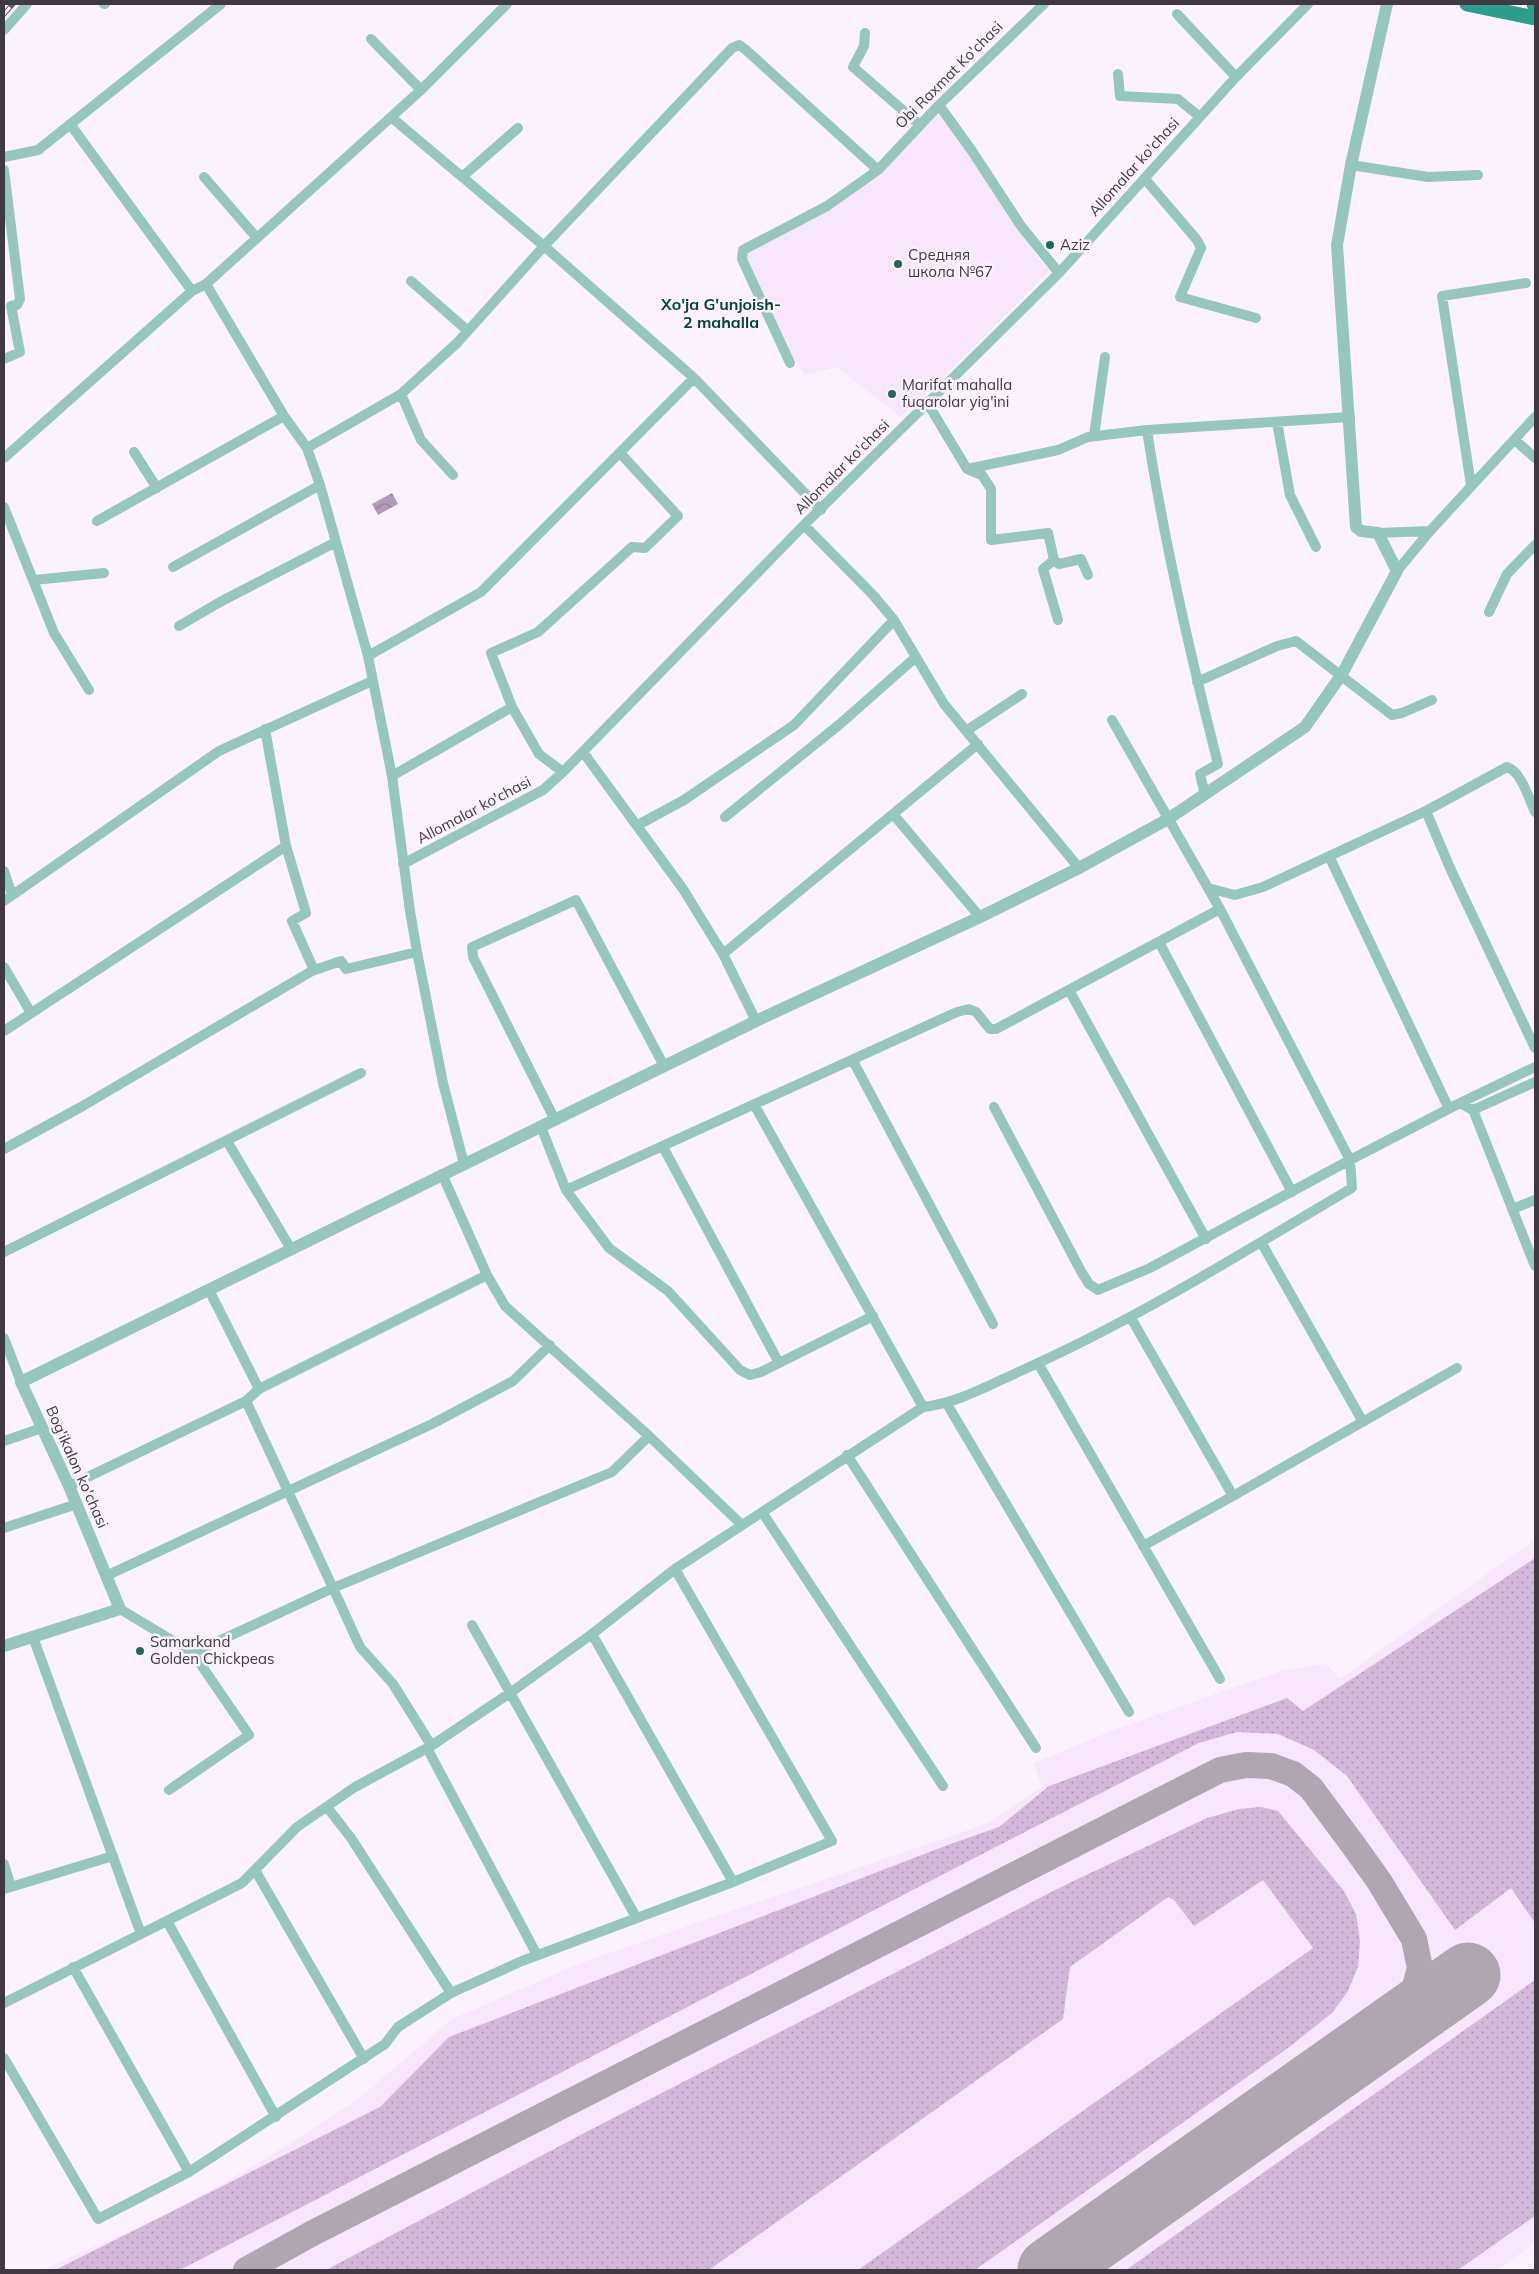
<svg xmlns="http://www.w3.org/2000/svg" width="1539" height="2274" viewBox="0 0 1539 2274" font-family="Mulish,sans-serif">
  <style>
    .built { fill: #f7e6fc }
    .grass { fill: url(#grass-dots) }
    .water { fill: url(#water-waves) }
    .lines { fill: none; stroke-linecap: round; stroke-linejoin: round }
    .taxiway { stroke: #afa6b2; stroke-width: 26 }
    .runway { stroke: #afa6b2; stroke-width: 65 }
    .minor { stroke: #95c7bd; stroke-width: 10 }
    .tertiary { stroke: #95c7bd; stroke-width: 12 }
    .primary { stroke: #2b9d8d; stroke-width: 15 }
    .rail-casing { stroke: #625b64; stroke-width: 5 }
    .rail { stroke: #fcf2ff; stroke-width: 3; stroke-dasharray: 9; stroke-linecap: butt }
    .poi-dot { fill: #20685e; stroke: #fcf2ff; stroke-width: 2 }
    .labels { text-anchor: middle; stroke-width: 5; stroke-linejoin: round; paint-order: stroke }
    .street-label { font-size: 15px; fill: #403941; stroke: #fcf2ff }
    .poi-label { font-size: 15px; fill: #403941; stroke: #fcf2ff; text-anchor: start }
    .neighbourhood-label { font-size: 16px; font-weight: bold; fill: #05443c; stroke: #fcf2ff }
  </style>
  <defs>
    <pattern id="grass-dots" width="8" height="8" patternUnits="userSpaceOnUse" patternTransform="scale(1.25)"><rect width="8" height="8" fill="#d3b8db"/><path d="M2 2h.1M6 6h.1" fill="none" stroke="#ad97b3" stroke-width="1.8" stroke-linecap="round"/></pattern>
    <pattern id="water-waves" width="16" height="10" patternUnits="userSpaceOnUse" patternTransform="scale(1.25)"><rect width="16" height="10" fill="#b499bc"/><path d="M0 5q4-4 8 0t8 0" fill="none" stroke="#947e9a"/></pattern>
  </defs>
  <rect width="100%" height="100%" fill="#fcf2ff"/>
  <path class="built" d="M939,109L968,146L1039,259L1050,270L948,374L900,417L837,367L805,375L791,354L745,252L770,242L885,164Z
    M1535,1540V2243L1497,2270H42L159,2218L256,2165L354,2102L452,2019L586,1961L989,1823L1042,1787L1034,1763L1114,1730L1284,1670L1327,1664L1340,1679Z"/>
  <path class="grass" d="M1535,1558V1923L1511,1888L1455,1930L1347,1776L1314,1750L1278,1734L1237,1732L1199,1743L1050,1819L180,2270H55L380,2107L449,2037L945,1846L999,1827L1049,1786L1287,1698L1303,1711Z
    M1261,1807L1278,1811L1344,1891L1356,1914L1360,1941L1358,1967L1348,1991L1332,2013L1288,2048L975,2270H858L1313,1948L1263,1880L1194,1926L1174,1900L1168,1897L1070,1967L1063,2019L709,2270H326L588,2131L1063,1886L1207,1818L1239,1809Z
    M1535,1980V2216L1458,2270H1126Z"/>
  <path class="water" d="M392,493L398,504L378,515L372,504Z"/>
  <g class="lines">
    <path class="taxiway" d="M246,2270L311,2234L1220,1770L1246,1765L1271,1766L1293,1774L1311,1788L1354,1846L1379,1881L1414,1939L1420,1968L1413,1994L1401,2023"/>
    <path class="runway" d="M1050,2270L1468,1975"/>
    <path class="minor" d="M104,4H105
      M1177,14L1236,77
      M4,30L27,4
      M865,33L864,46L853,67L920,125
      M371,39L421,90
      M1118,74L1120,96L1178,99L1200,117
      M939,105L972,151L1021,226L1059,273
      M391,117L544,246L694,378L821,510
      M70,124L192,291
      M4,157L38,150L221,4
      M1351,165L1428,177L1478,175
      M4,170L20,299L17,305L11,306L20,352L4,359
      M204,177L257,238
      M462,177L518,128
      M1145,179L1197,240L1201,248L1180,297L1256,318
      M411,281L468,331
      M206,284L284,416L307,448L320,485L368,656L392,776L410,911L417,952L443,1083L464,1164
      M790,363L742,259L743,250L827,206L878,170L939,105L1044,4
      M401,394L421,440L453,475
      M928,404L967,469L1058,450L1088,437L1147,430L1350,417
      M1277,422L1290,495L1316,547
      M1147,430C1164,543 1190,654 1218,764L1200,774L1205,795
      M1094,436L1105,357
      M1515,440L1535,458
      M307,448L401,394L457,343L544,246L732,48L739,45L746,50L878,170
      M134,452L157,488
      M4,458L192,291L206,284L421,90L507,4
      M967,469L982,475L991,489V540L1048,533L1054,560L1043,569L1058,620
      M1471,485L1442,296L1526,283
      M4,507L54,633L89,690
      M97,521L284,416
      M804,525L873,595L894,620L944,704L1079,868
      M1378,533L1430,531L1535,417
      M1054,560L1059,564L1081,559L1088,575
      M173,567L320,485
      M1397,571L1430,531
      M34,580L104,573
      M1489,612L1507,574L1535,545
      M179,626L220,602L336,542
      M368,656L481,592L694,378
      M1197,682L1277,646L1296,641L1392,715L1402,713L1432,700
      M966,731L1022,694
      M583,752L683,889L723,954L756,1021
      M563,772L539,754L512,707L491,653L538,632L632,547L645,548L678,516L620,453
      M392,776L512,707
      M1426,811L1450,868L1535,1048
      M893,814L980,917
      M725,817L840,724L916,657
      M638,825L684,800L794,725L894,620
      M286,846L306,913L292,921L314,970
      M1329,856L1449,1109
      M403,864L543,790L563,772L804,525L1059,273L1236,77L1308,4
      M4,871L12,895
      M1208,888L1235,895L1263,887L1426,811L1507,767C1521,771 1529,799 1535,812
      M4,901L219,751L372,681
      M1159,942L1292,1192
      M723,954L978,744
      M4,967L31,1013
      M1069,990L1206,1239
      M4,1031L286,846L265,729
      M853,1061L993,1324
      M1460,1103L1535,1067
      M755,1106L923,1407
      M994,1107L1082,1273L1089,1284L1098,1290L1150,1268L1350,1160L1460,1103L1473,1110L1535,1082
      M1473,1110L1535,1266
      M555,1120L473,957L472,947L576,900L664,1066
      M541,1127L566,1190L609,1248L668,1291L740,1370L750,1375L761,1372L873,1316
      M227,1141L291,1249
      M663,1147L779,1363
      M4,1149L81,1107L312,971L341,961L346,969L417,952
      M442,1174L487,1275L505,1306L649,1436
      M566,1190L957,1012L969,1009L976,1012L990,1029H996L1220,909
      M1512,1209L1535,1200
      M1261,1242L1363,1422
      M4,1252L361,1073
      M209,1290L259,1389L246,1401L333,1588L612,1472L649,1436L742,1525
      M1131,1318L1233,1496L1457,1368
      M4,1338L21,1382
      M1038,1363L1220,1679
      M259,1389L487,1275
      M947,1404L1129,1712
      M4,1441L42,1428
      M847,1455L1036,1748
      M69,1486L246,1401
      M762,1512L943,1786
      M4,1528L77,1504
      M1143,1546L1233,1496
      M106,1576L432,1424L513,1381L550,1345
      M120,1609L193,1653L333,1588L360,1647L393,1684L431,1745L427,1748L537,1955
      M472,1625L636,1917
      M592,1634L733,1882
      M33,1637L141,1934
      M169,1790L249,1735L193,1653
      M327,1807L351,1838L451,1993
      M4,1864L11,1887
      M255,1870L364,2059
      M4,1889L113,1856
      M167,1921L276,2117
      M73,1967L189,2172
      M4,2003L242,1883L297,1827L355,1787L431,1746L510,1693L592,1634L675,1569L923,1407C959,1403 991,1384 1025,1369C1139,1318 1245,1251 1352,1188L1350,1160L1220,909L1112,720
      M4,2058L98,2219L189,2172L385,2044L398,2027L451,1993L522,1961L733,1882L832,1841L675,1569"/>
    <path class="tertiary" d="M4,1646L120,1609L69,1486L21,1382L756,1021L980,917L1079,868L1168,819L1305,727L1342,674L1397,571L1378,533L1361,531L1356,527L1337,245L1351,165L1387,4"/>
    <path class="primary" d="M1467,4L1535,18
      M1534,4H1535"/>
    <defs>
      <path id="rail" d="M4,14L13,4"/>
    </defs>
    <use href="#rail" class="rail-casing"/>
    <use href="#rail" class="rail"/>
  </g>
  <g class="poi-dot">
    <circle cx="1050" cy="245" r="5"/>
    <circle cx="898" cy="264" r="5"/>
    <circle cx="892" cy="394" r="5"/>
    <circle cx="140" cy="1651" r="5"/>
  </g>
  <g class="labels">
    <g class="street-label">
      <text transform="translate(949 75) rotate(-45)" y="5">Obi Raxmat Ko'chasi</text>
      <text transform="translate(1134 167) rotate(-48)" y="5">Allomalar ko'chasi</text>
      <text transform="translate(842 467) rotate(-45)" y="5">Allomalar ko'chasi</text>
      <text transform="translate(474 810) rotate(-28)" y="5">Allomalar ko'chasi</text>
      <text transform="translate(77 1467) rotate(66)" y="5">Bog'ikalon ko'chasi</text>
    </g>
    <g class="poi-label">
      <text x="1060" y="250">Aziz</text>
      <text x="908" y="260">Средняя<tspan x="908" dy="17">школа №67</tspan></text>
      <text x="902" y="390">Marifat mahalla<tspan x="902" dy="17">fuqarolar yig'ini</tspan></text>
      <text x="150" y="1647">Samarkand<tspan x="150" dy="17">Golden Chickpeas</tspan></text>
    </g>
    <g class="neighbourhood-label">
      <text x="721" y="310">Xo'ja G'unjoish-<tspan x="721" dy="18">2 mahalla</tspan></text>
    </g>
  </g>
  <rect width="1539" height="2274" fill="none" stroke="#403941" stroke-width="10"/>
</svg>
